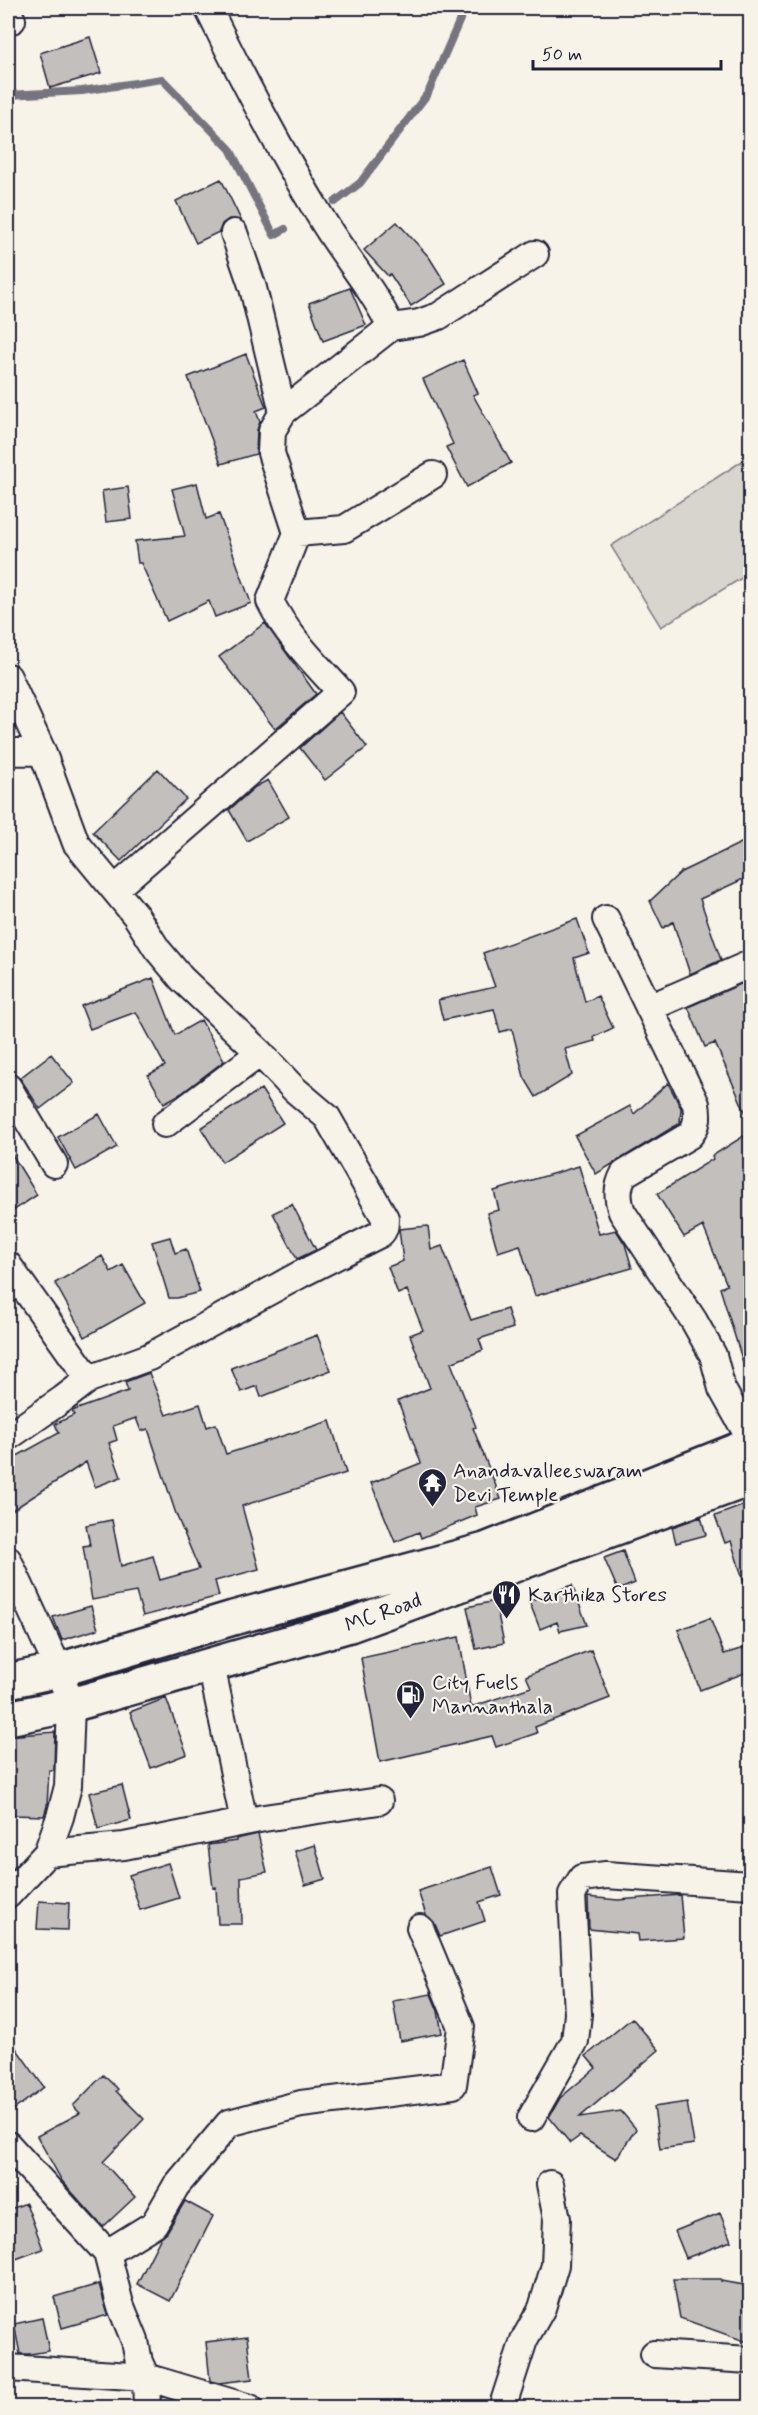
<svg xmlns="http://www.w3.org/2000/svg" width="758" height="2415" viewBox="0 0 758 2415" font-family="Mynerve,sans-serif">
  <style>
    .green { fill: #d8d5cf; stroke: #7d7c85; stroke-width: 1.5 }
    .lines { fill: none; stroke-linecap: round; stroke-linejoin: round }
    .stream { stroke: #76747f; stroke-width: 8 }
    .building { fill: #c2bfbd; stroke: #22223b; stroke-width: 1.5 }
    .street-casing { stroke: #22223b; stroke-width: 30 }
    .primary-casing { stroke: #22223b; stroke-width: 38 }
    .street { stroke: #f7f3e8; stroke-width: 26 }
    .primary { stroke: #f7f3e8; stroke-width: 33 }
    .labels { text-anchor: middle; stroke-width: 4.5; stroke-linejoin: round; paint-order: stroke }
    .poi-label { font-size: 21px; fill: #22223b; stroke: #f7f3e8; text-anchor: start }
    .street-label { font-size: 21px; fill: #22223b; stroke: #f7f3e8 }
  </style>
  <rect width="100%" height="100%" fill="#f7f3e8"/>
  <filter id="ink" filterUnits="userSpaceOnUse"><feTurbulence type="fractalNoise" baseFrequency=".0167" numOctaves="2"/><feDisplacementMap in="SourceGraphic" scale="12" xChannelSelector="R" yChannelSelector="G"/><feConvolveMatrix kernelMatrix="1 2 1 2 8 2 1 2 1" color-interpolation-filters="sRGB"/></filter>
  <g filter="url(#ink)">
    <path class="green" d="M750,456V573L661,627L611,546Z"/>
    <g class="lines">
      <path class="stream" d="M8,95L82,91L162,79L230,149L274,235L285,229
        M335,202L360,183L428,93L465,8"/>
    </g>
    <path class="building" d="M90,37L101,73L50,88L40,53Z
      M221,179L241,220L229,219L222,224L219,232L196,243L176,201Z
      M397,222L429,257L446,284L411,306L390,274L388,276L364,250Z
      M350,288L366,325L323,341L309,303Z
      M246,354L266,407L256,411L260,422L257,430L256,454L221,464L188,377Z
      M463,360L478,393L473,395L511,463L467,487L446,447L453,444L423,379Z
      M197,483L206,519L219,514L251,603L215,617L209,601L167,621L141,563H138L135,541L185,536L172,489Z
      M128,487L132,519L106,522L102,491Z
      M265,623L316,694L275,729L219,657Z
      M340,712L367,747L325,780L300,748Z
      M158,769L186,799L121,861L93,832Z
      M268,780L289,817L247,841L229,810L255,787Z
      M745,841L750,852V876L700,899L721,960L690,974L673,922L663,928L650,901L681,872Z
      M577,919L589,953L574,958L585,1002L598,996L613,1028L594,1037L595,1041L565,1049L572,1075L536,1097L524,1077L512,1029L500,1032L494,1009L443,1020L438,1000L495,987L483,953Z
      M153,978L175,1035L201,1020L224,1061L182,1093L164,1103L148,1075L165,1066L136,1012L90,1029L81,1006Z
      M750,980V1123L715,1043L705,1047L688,1007Z
      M51,1054L74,1083L40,1109L20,1078Z
      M668,1083L681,1108L680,1123L596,1174L575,1136L630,1106L634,1114Z
      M261,1089L283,1123L222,1162L201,1128Z
      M99,1114L117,1147L76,1170L58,1137Z
      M750,1132V1371L746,1372L720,1288L727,1285L703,1226L684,1237L657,1194L713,1159L712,1156Z
      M8,1148L37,1195L8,1214Z
      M579,1166L599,1234L616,1230L625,1244L632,1268L535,1296L520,1245L498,1252L487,1213L499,1210L494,1191Z
      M292,1204L316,1250L297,1259L273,1213Z
      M428,1226L431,1250L442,1246L471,1320L507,1309L513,1328L479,1339L483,1350L451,1363L476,1427L473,1428L501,1499L475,1507L477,1515L421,1538L419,1532L395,1542L371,1483L421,1463L398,1401L430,1388L410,1335L423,1330L407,1290L398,1294L388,1267L403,1261L399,1229Z
      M170,1237L175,1253L186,1249L200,1292L177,1298H169L152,1242Z
      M102,1256L111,1272L123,1265L145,1303L85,1337L55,1283Z
      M317,1335L331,1370L261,1397L257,1386L241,1392L231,1368Z
      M149,1373L166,1415L200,1404L207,1427L216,1424L226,1454L330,1421L346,1473L242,1506L259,1569L215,1581L219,1596L143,1616L136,1592L92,1600L83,1546L90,1545L86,1525L112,1520L121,1566L153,1556L160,1580L199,1569L176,1514L148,1429L141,1431L136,1418L113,1426L117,1440L109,1443L121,1477L95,1487L86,1462L8,1513V1461L59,1433L55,1424L74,1415L72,1411L128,1391L125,1382Z
      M750,1503V1588L746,1589L731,1541L725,1543L715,1516Z
      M701,1517L706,1535L676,1543L672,1527Z
      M623,1551L635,1583L618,1590L604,1558Z
      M572,1585L587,1625L560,1631L557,1622L540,1629L529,1601Z
      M495,1601L504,1643L476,1649L467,1607Z
      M91,1606L98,1629L62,1640L53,1617Z
      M710,1618L724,1654L750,1646V1671L700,1690L678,1630Z
      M459,1637L471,1707L531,1687L526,1676L591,1650L610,1698L535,1727L537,1733L496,1747L492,1736L380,1762L361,1658Z
      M166,1698L187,1754L151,1768L130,1712Z
      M55,1732L54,1770H49L47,1806L44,1816L13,1815V1802L8,1803V1736Z
      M122,1785L131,1820L98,1829L89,1793Z
      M258,1834L267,1872L241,1877L242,1924H218L216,1887L213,1888L208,1845L236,1841V1839Z
      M315,1845L325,1879L305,1885L295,1851Z
      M168,1863L179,1898L140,1910L129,1875Z
      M492,1867L501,1895L479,1902L485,1921L440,1936L434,1922L426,1915L418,1891Z
      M680,1895L684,1938L639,1941L638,1934L589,1929L588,1897L618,1900Z
      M39,1901L69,1903L68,1930L37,1929Z
      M431,1994L438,2011L442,2033L400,2041L393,2001Z
      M632,2018L659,2050L580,2117L621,2111L636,2129L616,2159L580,2136L570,2143L549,2117L560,2098L596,2068L586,2056Z
      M8,2037L44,2087L8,2114Z
      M103,2075L118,2089L116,2091L144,2119L103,2162L135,2197L103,2227L62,2181L37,2136L80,2113L73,2106Z
      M687,2102L694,2144L660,2149L654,2107Z
      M185,2201L213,2216L170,2301L137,2284L161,2237L167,2232Z
      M26,2203L43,2249L16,2259L8,2237V2210Z
      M720,2213L731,2241L686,2258L675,2231Z
      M673,2279H721V2281L750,2286V2343L680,2318Z
      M99,2284L108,2315L62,2328L54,2297Z
      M42,2318L49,2351L30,2354H20L14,2324Z
      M247,2337L252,2379L219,2383L210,2381L206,2342Z"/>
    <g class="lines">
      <defs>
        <path id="street" d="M208,8C242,78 279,149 320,216C342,254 372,287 391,327L419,323L439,316L535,254
          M8,13L12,20
          M234,233L253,288L283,412
          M297,533L344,529L433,475
          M8,677L42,751L76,843L136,916L157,949L182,979L260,1053L294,1089L327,1117L385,1218C385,1225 385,1230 380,1234L301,1274L149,1357L89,1379L63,1399L8,1437
          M8,752L42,751
          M115,889L341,692C316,664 287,636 270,601L297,533L271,453L272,431L283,412L391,327
          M606,919L696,1104C698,1117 698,1125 690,1135L624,1174C617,1187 617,1198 622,1212L694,1321L713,1355L722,1389L750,1439
          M649,1008L750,964
          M8,1087L54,1164
          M165,1124L260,1053
          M8,1265L89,1379
          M8,1560L59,1670L71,1705L68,1786L60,1817L47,1853L8,1895
          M211,1665L244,1821
          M47,1853L124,1846L264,1818L379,1801
          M531,2118L575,2041L578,2014L572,1894L582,1878L606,1875L750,1885
          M8,2145L107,2253L120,2304L135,2341L139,2362L146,2377L147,2408
          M107,2253L154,2224L176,2186L229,2123L301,2104L453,2085L461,2027L420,1928
          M654,2354L750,2360
          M8,2368L146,2377L250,2408
          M502,2408L524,2340L542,2308L555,2265L557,2219L550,2184"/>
        <path id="primary" d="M8,1681L59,1670L233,1618L485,1550L750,1445
          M8,1718L71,1705L350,1625L750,1479"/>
      </defs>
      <use href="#street" class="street-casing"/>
      <use href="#primary" class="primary-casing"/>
      <use href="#street" class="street"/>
      <use href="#primary" class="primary"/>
    </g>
  </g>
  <defs>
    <symbol id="temple-pin" viewBox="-11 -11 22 30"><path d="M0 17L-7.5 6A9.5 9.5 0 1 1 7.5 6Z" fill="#22223b" stroke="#f7f3e8"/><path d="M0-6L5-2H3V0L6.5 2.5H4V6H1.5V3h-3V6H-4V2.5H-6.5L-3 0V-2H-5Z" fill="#fff"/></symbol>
    <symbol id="restaurant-pin" viewBox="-11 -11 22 30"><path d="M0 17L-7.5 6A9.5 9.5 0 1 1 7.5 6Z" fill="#22223b" stroke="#f7f3e8"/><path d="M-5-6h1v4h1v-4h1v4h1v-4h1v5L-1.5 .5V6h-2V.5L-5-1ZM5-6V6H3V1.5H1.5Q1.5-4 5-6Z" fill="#fff"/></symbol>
    <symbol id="fuel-pin" viewBox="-11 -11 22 30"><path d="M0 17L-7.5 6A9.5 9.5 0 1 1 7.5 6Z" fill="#22223b" stroke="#f7f3e8"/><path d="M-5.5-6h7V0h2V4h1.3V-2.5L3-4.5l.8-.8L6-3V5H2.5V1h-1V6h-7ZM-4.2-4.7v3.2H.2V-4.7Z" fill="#fff"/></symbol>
  </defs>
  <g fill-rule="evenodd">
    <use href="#temple-pin" x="416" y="1466" width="33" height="45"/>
    <use href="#restaurant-pin" x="490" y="1578" width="33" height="45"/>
    <use href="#fuel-pin" x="394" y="1678" width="33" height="45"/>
  </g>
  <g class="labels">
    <g class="poi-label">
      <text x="453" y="1477">Anandavalleeswaram<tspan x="453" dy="24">Devi Temple</tspan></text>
      <text x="528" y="1601">Karthika Stores</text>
      <text x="432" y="1689">City Fuels<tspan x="432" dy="24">Mannanthala</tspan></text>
    </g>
    <g class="street-label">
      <text transform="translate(383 1612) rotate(-20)" y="7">MC Road</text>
    </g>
  </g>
  <rect width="758" height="2415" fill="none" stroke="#f7f3e8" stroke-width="30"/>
  <rect x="15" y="15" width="728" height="2385" fill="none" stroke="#22223b" stroke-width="2" filter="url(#ink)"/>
  <path d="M533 60v9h188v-9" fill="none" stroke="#22223b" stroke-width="3"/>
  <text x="542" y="60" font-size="18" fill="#22223b" stroke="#f7f3e8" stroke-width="4.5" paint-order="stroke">50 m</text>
</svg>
